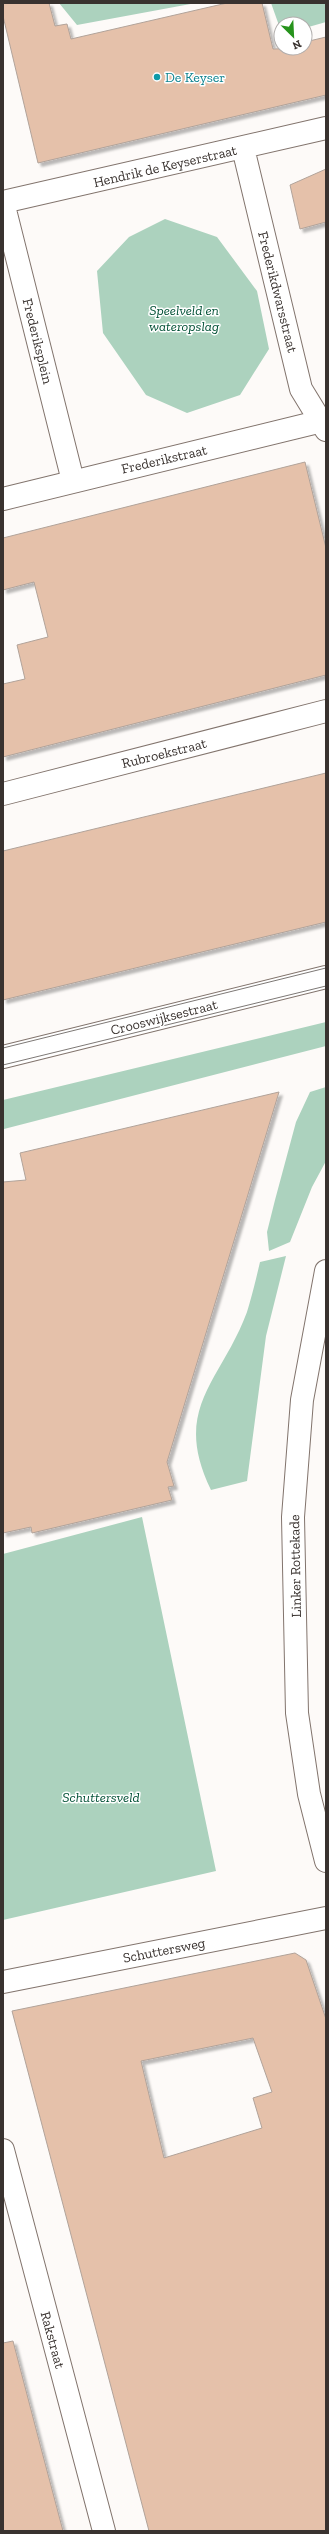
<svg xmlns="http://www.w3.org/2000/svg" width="329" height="2534" viewBox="0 0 329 2534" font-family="'Zilla Slab',serif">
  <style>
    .green { fill: #acd2be }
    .building { fill: #e5c1aa; stroke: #b1a39a; fill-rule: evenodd; filter: url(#shadow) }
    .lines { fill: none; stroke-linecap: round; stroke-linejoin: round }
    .minor-casing { stroke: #82746d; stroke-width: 24 }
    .minor { stroke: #fff; stroke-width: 22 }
    .tram { stroke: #7d7875; stroke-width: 1 }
    .culture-dot { fill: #0f9aa8; stroke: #fff; stroke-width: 1.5 }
    .labels { text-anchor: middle; stroke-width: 3; stroke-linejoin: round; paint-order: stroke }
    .culture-label { font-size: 14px; fill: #0d838f; stroke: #fff; text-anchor: start }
    .street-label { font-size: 14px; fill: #39322f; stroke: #fff }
    .park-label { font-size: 14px; font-style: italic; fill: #015035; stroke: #fff }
  </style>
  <defs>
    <filter id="shadow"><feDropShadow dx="3.5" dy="3.5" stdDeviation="1" flood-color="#0004"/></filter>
  </defs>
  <rect width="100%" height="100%" fill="#fdfaf8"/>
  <path class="green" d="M59,3H196L77,25Z
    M271,3H326V22L305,28V24H281V31Z
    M165,219L217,237L257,291L269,349L240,395L187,413L146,395L103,333L97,271L129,237Z
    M326,1022V1046L4,1129L3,1100Z
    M326,1087V1161L312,1187L290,1242L269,1251L267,1232L275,1200L296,1122L310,1092Z
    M286,1256L266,1336L247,1481L211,1490C171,1408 221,1382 247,1312C252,1296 256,1279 260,1262Z
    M142,1517L216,1871L3,1920V1554Z"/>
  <path class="building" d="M3,3H49L55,26L67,24L71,39L227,3H262L273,49L305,48V42L326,37V95L38,163L3,16Z
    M326,169V222L300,229L290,185Z
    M305,462L326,548V675L3,757V684L25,679L17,645L48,637L34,582L3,590V538Z
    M326,773V922L3,1000V851Z
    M279,1092L167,1462L174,1486L168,1487L172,1500L32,1533L31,1527L3,1533V1182L26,1180L20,1153Z
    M295,1953L306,1960L326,2019V2531H149L12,2011ZM253,2038L272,2092L253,2098L262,2128L164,2158L141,2061Z
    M13,2341L41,2448L63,2531H3V2343Z"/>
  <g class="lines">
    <defs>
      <path id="minor" d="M243,148L301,389L326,430
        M3,202L326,128
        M3,202L73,481
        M3,499L326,420
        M3,794L326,711
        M3,1057L326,977
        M326,1271L302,1400L293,1517L297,1713L309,1794L326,1861
        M3,1982L326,1918
        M3,2150L104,2531"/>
    </defs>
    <use href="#minor" class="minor-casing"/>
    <use href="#minor" class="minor"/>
    <path class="tram" d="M3,1048L326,968
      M3,1065L326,986"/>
  </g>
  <circle class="culture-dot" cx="157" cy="77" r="4"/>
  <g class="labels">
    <g class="culture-label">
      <text x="165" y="82">De Keyser</text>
    </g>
    <g class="street-label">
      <text transform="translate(165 166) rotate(-13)" y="5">Hendrik de Keyserstraat</text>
      <text transform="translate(278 292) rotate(76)" y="5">Frederikdwarsstraat</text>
      <text transform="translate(38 341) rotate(76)" y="5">Frederiksplein</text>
      <text transform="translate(164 459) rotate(-13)" y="5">Frederikstraat</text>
      <text transform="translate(164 753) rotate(-14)" y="5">Rubroekstraat</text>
      <text transform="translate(164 1017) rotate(-14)" y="5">Crooswijksestraat</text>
      <text transform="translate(295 1566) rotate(-91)" y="5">Linker Rottekade</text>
      <text transform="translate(164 1950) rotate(-11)" y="5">Schuttersweg</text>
      <text transform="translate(53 2340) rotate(75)" y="5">Rakstraat</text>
    </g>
    <g class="park-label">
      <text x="184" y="315">Speelveld en<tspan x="184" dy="16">wateropslag</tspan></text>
      <text x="101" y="1802">Schuttersveld</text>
    </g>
  </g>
  <rect width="329" height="2534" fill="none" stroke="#39322f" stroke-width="8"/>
  <g transform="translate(293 36) rotate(156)"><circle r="19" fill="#ffffff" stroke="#b0adac"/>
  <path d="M0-3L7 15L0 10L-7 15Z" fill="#26931c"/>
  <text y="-6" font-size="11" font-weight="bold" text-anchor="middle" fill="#39322f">N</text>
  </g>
</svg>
